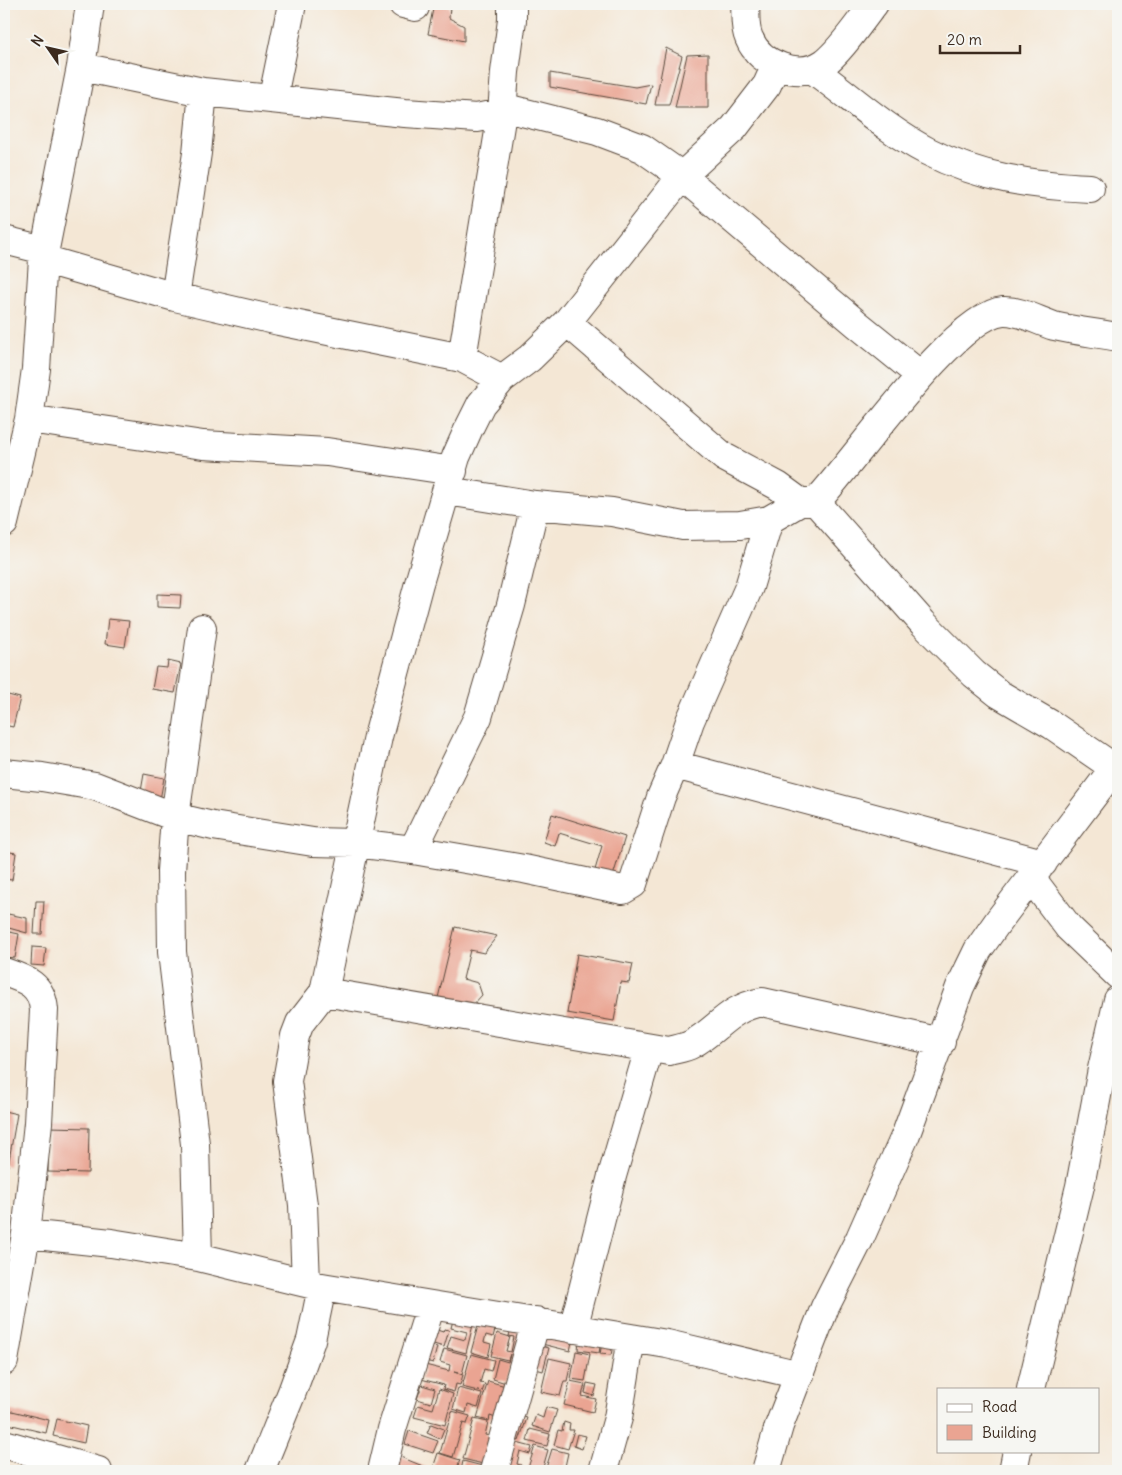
<svg xmlns="http://www.w3.org/2000/svg" width="1122" height="1475" viewBox="0 0 1122 1475" font-family="Delius,sans-serif">
  <style>
    .building { fill: #eaa492 }
    .lines { fill: none; stroke-linecap: round; stroke-linejoin: round }
    .minor-casing { stroke: #574639; stroke-width: 30 }
    .minor { stroke: #fff; stroke-width: 28 }
  </style>
  <rect width="100%" height="100%" fill="#f6f6f2"/>
  <filter id="ink" filterUnits="userSpaceOnUse"><feTurbulence type="fractalNoise" baseFrequency=".02" numOctaves="2"/><feDisplacementMap in="SourceGraphic" scale="10" xChannelSelector="R" yChannelSelector="G"/><feConvolveMatrix kernelMatrix="1 2 1 2 8 2 1 2 1" color-interpolation-filters="sRGB"/></filter>
  <filter id="wash" filterUnits="userSpaceOnUse"><feTurbulence type="fractalNoise" baseFrequency=".0096" numOctaves="4" result="noise"/><feDisplacementMap in="SourceGraphic" scale="20" xChannelSelector="R" yChannelSelector="G"/><feGaussianBlur stdDeviation="1.12" result="paint"/><feColorMatrix in="noise" values="0 0 0 0 0 0 0 0 0 0 0 0 0 0 0 0 0 1.4 0 .05"/><feComposite in="paint" operator="in"/></filter>
  <g filter="url(#wash)">
    <rect width="100%" height="100%" fill="#f4e7d5"/>
    <g id="blocks">
      <path class="building" d="M434,4H443L450,7L449,18L464,26V41L428,34Z
        M666,48L682,56L669,105H655Z
        M708,54V108H675L687,55Z
        M550,73L635,87L651,84L646,104L550,87Z
        M157,594L181,595L180,608L157,607Z
        M108,619L129,621L125,647L105,644Z
        M168,661L181,664L175,693L152,689L156,667L167,668Z
        M4,694L20,698L13,727L4,725Z
        M144,774L164,778L160,800L140,797Z
        M552,814L625,837L613,876L595,870L602,846L559,833L555,846L544,842Z
        M4,851L16,853L12,880L4,879Z
        M36,901H44L42,934H34Z
        M8,914L27,918V933L5,927Z
        M455,927L497,936L484,953L470,950L463,979L478,983L482,995L472,1006L438,998Z
        M5,931L19,934L15,958L4,957Z
        M32,947L46,948L44,966L31,965Z
        M577,954L633,964L629,983L621,982L614,1021L567,1013Z
        M4,1111L17,1114L8,1166L4,1165Z
        M49,1127L89,1128L88,1173L48,1172Z
        M454,1316L474,1321L466,1353L447,1348L451,1336L465,1340L467,1332L451,1328Z
        M479,1322L496,1326L493,1337L486,1335L484,1342L491,1344L488,1357L471,1352Z
        M539,1324L574,1333L570,1351L534,1342Z
        M428,1327L443,1332L444,1329L449,1330L444,1347L423,1341Z
        M511,1328L521,1335L506,1383L493,1379L498,1359L508,1362L510,1354L508,1360L491,1356L497,1333L510,1337L506,1351L511,1352L514,1337L509,1336Z
        M579,1340L600,1347L599,1353L578,1350Z
        M422,1343L437,1347L433,1363L418,1359Z
        M602,1343L613,1345L611,1355L600,1354Z
        M534,1344L549,1348L543,1371L529,1367Z
        M444,1349L467,1355L462,1374L454,1372L463,1375L460,1385L456,1384L454,1392L443,1389L444,1385L421,1379L425,1365L449,1371L450,1365L440,1362Z
        M576,1351L590,1354L585,1381L571,1379Z
        M471,1354L494,1360L491,1371L484,1369L480,1383L485,1384L482,1392L462,1387Z
        M549,1358L571,1363L567,1381H564L560,1396L541,1392Z
        M488,1381L509,1387L499,1419L490,1416L489,1421L477,1418Z
        M570,1381L585,1384L582,1396L596,1399L593,1412L564,1405Z
        M587,1383L597,1385L594,1396L585,1393Z
        M422,1385L435,1389L431,1403L417,1399Z
        M458,1388L482,1394L478,1408L468,1405L466,1413L453,1409Z
        M439,1389L453,1394L445,1425L414,1417L418,1405L433,1409Z
        M546,1407L557,1410L550,1432L532,1426L536,1415L543,1418Z
        M4,1409L49,1420L46,1433L4,1423Z
        M452,1411L470,1416L467,1424L463,1423L453,1457L440,1453Z
        M517,1415L527,1418L519,1441L509,1437Z
        M57,1419L87,1426L84,1443L53,1436Z
        M474,1419L488,1422L485,1435L494,1437L487,1465L463,1459Z
        M564,1422L570,1424L569,1430H574L568,1449L554,1445L558,1430L562,1431Z
        M431,1424L444,1429L440,1439L427,1433Z
        M530,1429L550,1434L547,1446L527,1441Z
        M409,1431L438,1441L433,1453L405,1444Z
        M577,1434L586,1436L582,1449L574,1446Z
        M509,1441L532,1447L530,1454L520,1451L517,1464L521,1465L520,1471H501Z
        M535,1446L548,1450L542,1471H527Z
        M552,1449L568,1453L564,1471L546,1468Z
        M438,1453L460,1460L456,1471L447,1469L446,1471H432Z
        M398,1456L430,1469L429,1471H401L393,1468Z
        M463,1461L490,1468L489,1471H461Z"/>
    </g>
  </g>
  <g filter="url(#ink)">
    <use href="#blocks" fill-opacity="0" stroke="#574639" stroke-width="1"/>
    <g class="lines">
      <defs>
        <path id="minor" d="M403,4L415,7
          M745,4C746,15 744,27 749,38C760,65 799,80 824,63C840,52 861,20 874,4
          M81,67L203,92L405,113L477,118L514,110L597,131L642,148L682,176L857,324L920,375
          M812,69C850,96 886,130 927,151C979,178 1033,185 1090,188
          M273,97L292,4
          M4,240L44,250
          M43,259L175,297L279,321L462,358L502,379
          M175,297L197,153L203,92
          M567,322L724,457L778,486L800,502
          M462,358L502,113L505,72L512,20V4
          M29,419L203,445L327,452L453,471
          M447,491L535,505L612,512L683,526L740,525L769,520L800,502H816C853,463 955,315 1003,311C1020,310 1038,321 1054,326C1075,331 1097,333 1118,337
          M816,502L923,623L974,674L999,694L1052,725L1113,767
          M4,523L29,419L36,369L43,259L81,67L90,4
          M675,765L1043,863
          M4,773L42,777L95,786L175,817L213,826L313,842L355,843L413,850L524,869L623,890L633,884L661,797L675,765L690,721L749,587L769,520
          M413,850L478,717L511,605L535,505
          M1032,879L1069,928L1118,975
          M4,972C25,979 42,984 44,1010L38,1123L26,1234L4,1361
          M324,992L669,1051C676,1049 685,1048 692,1044C718,1030 728,1008 762,1002L941,1042
          M26,1234L111,1243L198,1257L322,1287L667,1344L800,1375
          M198,1257L195,1144L172,952L171,871L175,817L202,628
          M306,1283L303,1205L287,1081L295,1036L300,1023L324,992L378,737L419,583L456,457L469,428L481,404L502,379L530,358L567,322L682,176L734,128L767,85L776,65
          M573,1329L612,1176L649,1049
          M1031,1389L1080,1186L1102,1069L1118,1000
          M4,1444L98,1471
          M260,1471L292,1392L311,1340L322,1287
          M382,1471L392,1429L431,1305
          M494,1471L536,1321
          M603,1471L618,1418L631,1338
          M766,1471L779,1426L825,1307L860,1238L906,1134L960,987L978,950L999,920L1118,763
          M1013,1471L1017,1451"/>
      </defs>
      <use href="#minor" class="minor-casing"/>
      <use href="#minor" class="minor"/>
    </g>
  </g>
  <rect width="1122" height="1475" fill="none" stroke="#f6f6f2" stroke-width="20"/>
  <rect x="937" y="1388" width="162" height="65" fill="#f6f6f2" stroke="#aba49d"/>
  <rect x="947" y="1404" width="25" height="8" fill="#ffffff" stroke="#aba49d"/>
  <text x="982" y="1412" font-size="15" fill="#3b2a1e">Road</text>
  <rect x="947" y="1425" width="25" height="15" fill="#eaa492" stroke="#aba49d"/>
  <text x="982" y="1438" font-size="15" fill="#3b2a1e">Building</text>
  <g transform="translate(48 48) rotate(304)" stroke="#f6f6f2" stroke-width="4" paint-order="stroke">
  <path d="M0-4L9 19L0 12L-9 19Z" fill="#3b2a1e"/>
  <text y="-8" font-size="14" font-weight="bold" text-anchor="middle" fill="#3b2a1e">N</text>
  </g>
  <path d="M940 45v8h80v-8" fill="none" stroke="#3b2a1e" stroke-width="2.5"/>
  <text x="947" y="45" font-size="15" fill="#3b2a1e" stroke="#f6f6f2" stroke-width="4" paint-order="stroke">20 m</text>
</svg>
